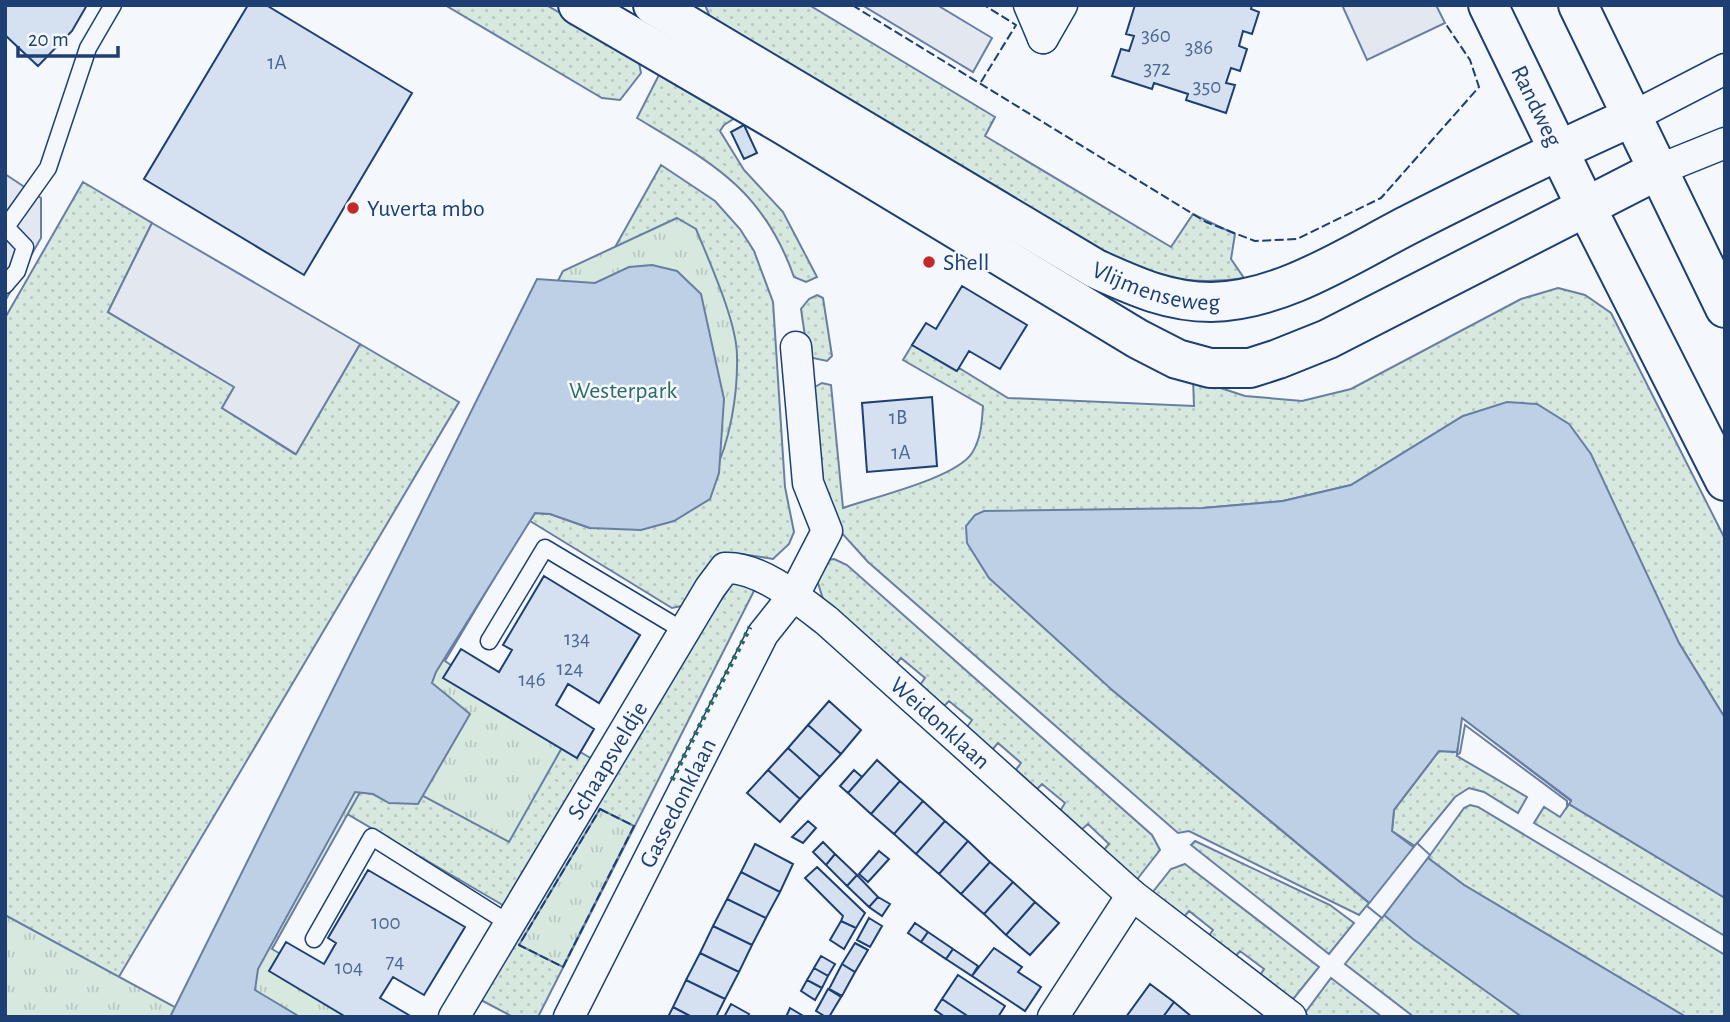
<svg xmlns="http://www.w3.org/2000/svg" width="1730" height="1022" viewBox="0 0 1730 1022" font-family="'Alegreya Sans',sans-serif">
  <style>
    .grass { fill: url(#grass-dots); stroke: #687fa3; stroke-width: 2 }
    .park { fill: url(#park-tufts); stroke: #687fa3; stroke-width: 2 }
    .parking { fill: #e3e8f0; stroke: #687fa3; stroke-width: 2 }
    .water { fill: #bed0e5; stroke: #687fa3; stroke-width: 2 }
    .pier { fill: #f4f7fb; stroke: #687fa3; stroke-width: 2 }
    .building { fill: #d5e0f0; stroke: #1d3f73; stroke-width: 2 }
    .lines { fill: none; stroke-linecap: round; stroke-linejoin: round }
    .lane-casing { stroke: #1d3f73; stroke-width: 19 }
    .street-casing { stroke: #1d3f73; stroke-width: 33 }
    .secondary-casing { stroke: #1d3f73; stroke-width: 42 }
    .primary-casing { stroke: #1d3f73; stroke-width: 42 }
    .lane { stroke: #f4f7fb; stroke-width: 16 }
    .street { stroke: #f4f7fb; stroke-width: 30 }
    .secondary { stroke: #f4f7fb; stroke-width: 38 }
    .primary { stroke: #f4f7fb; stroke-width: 38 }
    .hedge { stroke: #2c6c60; stroke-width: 5; stroke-dasharray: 3.5 5; stroke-linecap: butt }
    .fence { stroke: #1d3f73; stroke-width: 2; stroke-dasharray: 9 3.5; stroke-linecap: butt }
    .poi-dot { fill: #c62828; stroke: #f4f7fb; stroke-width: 2.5 }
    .labels { text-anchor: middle; stroke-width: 5; stroke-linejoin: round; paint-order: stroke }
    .number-label { font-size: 21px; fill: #4b6792 }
    .street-label { font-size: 24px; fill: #1d3f73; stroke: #f4f7fb }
    .poi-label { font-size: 24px; fill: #1d3f73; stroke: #f4f7fb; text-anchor: start }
    .park-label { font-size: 24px; fill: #2c6c60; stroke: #f4f7fb }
  </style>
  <defs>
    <pattern id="grass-dots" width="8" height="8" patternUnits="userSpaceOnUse" patternTransform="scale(1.75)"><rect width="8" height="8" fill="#d7e8df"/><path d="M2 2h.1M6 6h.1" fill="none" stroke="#b8c8c3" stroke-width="1.8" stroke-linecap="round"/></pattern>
    <pattern id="park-tufts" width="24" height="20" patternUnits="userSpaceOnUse" patternTransform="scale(1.75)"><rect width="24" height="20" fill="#d7e8df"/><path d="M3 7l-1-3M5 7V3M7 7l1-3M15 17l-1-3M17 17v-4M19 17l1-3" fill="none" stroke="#b8c8c3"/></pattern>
  </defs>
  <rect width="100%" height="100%" fill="#f4f7fb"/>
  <path class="grass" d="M445,5H546L638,57L641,73L620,100L602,98Z
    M705,5H809L995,117L985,136L1171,247L1193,214L1235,234L1231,259L1244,278C1194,286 1163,278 1116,261L713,24Z
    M662,69L738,116L724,125L720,131L744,170L783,212L817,277L806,282L794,277C763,189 712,163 637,118Z
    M661,165L715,201L740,229L754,251L773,302L785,487L794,532L789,544L773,559C711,548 714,552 686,605L672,608L530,521L535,513L550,514L590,528L595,283Z
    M83,182L152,223L108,312L235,387L222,408L295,454L360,344L459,402L104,1002L5,944V318Z
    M1558,288L1585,295L1611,313L1725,539V718L1679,643L1463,416L1351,485L1283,501L1203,508L1111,689L1369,903L1359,915L1189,831L1178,833L868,562L839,530L821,497L813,388L822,383L831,385L843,508C874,497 956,478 972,453C981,439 982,422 983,406L903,360L912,345L956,371L959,368L1008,398L1194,406L1193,379L1245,396L1302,401L1351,389L1521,299Z
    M817,295L823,298L832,356L827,361L808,357L801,309L809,299Z
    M834,559L847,565L1152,835L1160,850L1135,882L1103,851L1109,844L1088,824L1081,830L1060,811L1065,803L1042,784L1036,790L1015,771L1021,763L998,743L992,750L967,727L972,720L949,701L943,707L920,685L925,678L901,658L895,665L823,599L817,580L828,560Z
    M735,579L755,589L538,1017H513L481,1000L705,624Z
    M437,669L594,760L506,907L344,812L355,791L373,794L390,803Z
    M1439,751L1457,752V756L1527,797L1518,813L1484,792L1469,788L1455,797L1415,846L1392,831L1394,810Z
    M1569,804L1725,898V936L1534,823L1544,807L1560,817Z
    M1470,805L1478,807L1725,955V1017H1686L1464,885L1428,858L1464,808Z
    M1195,841L1330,905L1354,923L1329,954L1191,845Z
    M1185,864L1319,967L1290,1003L1259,977L1264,969L1240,951L1234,958L1208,937L1213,930L1189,911L1183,918L1152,893L1171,869Z
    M1384,915L1522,1017H1414L1345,964Z
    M1331,978L1382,1017H1309L1305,1013Z"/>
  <path class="park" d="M677,218L696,229C709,261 737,322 737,356C738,393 730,443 713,475L535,509L445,661L564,744L509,842L373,769L272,949L390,1017H5V915L180,1010L563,271Z
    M600,809L634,826L563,967L519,945Z"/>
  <path class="parking" d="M862,5H937L992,38L973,72Z
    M1342,5H1436L1445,23L1367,60Z
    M5,174L41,198V238L5,301Z
    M152,223L360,344L296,454L222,408L234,387L108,312Z"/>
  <path class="water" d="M652,265L677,271L701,294L724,399L719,473L710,499L674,521L641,530L590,528L550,514L535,513L436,672L432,683L470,714L418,804L389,803L373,794L355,792L258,969L255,990L300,1017H170L537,279L595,283L629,267Z
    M1507,402L1537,404L1569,424L1591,454L1679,643L1725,718V898L1569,804L1571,800L1463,719L1457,752L1439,751L1394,810L1392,831L1464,885L1686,1017H1522L1413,939L1111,689L989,578L967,543L966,526L975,515L984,511L1203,508L1283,501L1351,485L1463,416Z"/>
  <path class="pier" d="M1462,718L1571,801L1567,807V801L1465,725L1460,753L1457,755Z
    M1417,843L1430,855L1382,918L1367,906Z"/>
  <path class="building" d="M5,5H87L72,31L38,66L5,35Z
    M248,5H266L412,93L304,275L144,179Z
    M1135,5H1252L1251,9L1259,12L1252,34L1243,31L1239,46L1247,49L1240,71L1231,68L1226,83L1235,85L1226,113L1186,100L1188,94L1154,83L1152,89L1112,76L1121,49L1129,51L1134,36L1126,34Z
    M744,125L757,153L744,159L731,132Z
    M962,286L1027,325L1000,369L969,351L957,371L912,345L926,323L936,329Z
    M932,397L937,466L867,472L862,403Z
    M544,576L640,635L599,703L568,684L556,705L594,729L577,758L443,678L461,649L499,672L512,650L503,645Z
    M829,701L861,730L841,754L808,725Z
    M808,725L841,754L820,777L788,748Z
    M788,748L820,777L800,799L768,770Z
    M877,760L900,781L871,814L848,793Z
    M768,770L800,799L780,822L747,793Z
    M854,770L862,777L848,793L840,786Z
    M900,781L923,801L894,834L871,814Z
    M923,801L945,821L916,854L894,834Z
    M808,821L816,828L803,843L792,837Z
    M945,821L968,841L939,874L916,854Z
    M968,841L990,862L961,894L939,874Z
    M823,842L835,854L826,865L813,852Z
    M755,844L793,864L780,892L741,872Z
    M879,851L889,859L868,882L859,874Z
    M835,854L857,875L847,886L826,865Z
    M990,862L1013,882L984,914L961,894Z
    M817,867L865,913L856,928L841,921L843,916L805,878Z
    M368,870L465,927L424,995L393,977L380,998L412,1017H346L269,971L286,942L324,964L336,943L328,938Z
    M741,872L780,892L766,918L727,899Z
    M857,875L878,897L869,907L847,886Z
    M1013,882L1035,902L1006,935L984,914Z
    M878,897L890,904L882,916L869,907Z
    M727,899L766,918L752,945L713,926Z
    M1035,902L1059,923L1030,955L1006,935Z
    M869,918L882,926L870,947L857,940Z
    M841,921L856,928L844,949L830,940Z
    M915,923L928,932L921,942L908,933Z
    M713,926L752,945L739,972L700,953Z
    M928,932L953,949L946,959L921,942Z
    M855,943L868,950L855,972L842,964Z
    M994,948L1022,967L1018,972L1041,987L1025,1011L972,976Z
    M953,949L978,966L972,976L946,959Z
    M700,953L739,972L725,999L686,980Z
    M821,956L835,964L828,976L814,968Z
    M842,964L855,972L842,996L829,989Z
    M814,968L828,976L822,988L807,980Z
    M958,975L1005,1006L998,1017H969L942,999Z
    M686,980L725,999L716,1017H692L673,1007Z
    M807,980L822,988L815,1000L801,991Z
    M1150,984L1174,1002L1163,1017H1126Z
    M828,989L841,997L829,1017H826L816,1011Z
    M942,999L969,1017H945L935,1010Z
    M1174,1002L1192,1017H1163Z
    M731,1004L749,1014L747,1017H724Z
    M673,1007L692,1017H668Z
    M790,1008L805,1017H786Z"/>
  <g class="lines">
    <defs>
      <path id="lane" d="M5,226L25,247L17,271L5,285
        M6,227L48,168L88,48L113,5
        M489,641L545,548L684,631
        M314,939L372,837L510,924"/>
      <g id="street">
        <path d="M1029,5L1043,38"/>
        <path d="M1043,38L1062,5"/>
        <path d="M1632,117L1725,69"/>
        <path d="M1658,170L1725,143"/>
        <path id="s1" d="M454,1017L710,588L725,568C759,566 801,601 827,621L1132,895L1291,1017"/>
        <path id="s2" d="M569,1017L763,634L794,595L827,531L808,483L796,347"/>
        <path d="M1053,1017L1132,895"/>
      </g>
      <g id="secondary">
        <path d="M578,5L784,125L1138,339L1177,359L1210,368H1250L1278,359L1328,339L1658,170"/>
        <path id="s3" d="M653,5L1096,269C1134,286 1168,302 1211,302C1282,301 1351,254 1412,223C1485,186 1557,150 1632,117"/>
      </g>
      <g id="primary">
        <path id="s4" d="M1488,5L1586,207L1725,481"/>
        <path d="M1578,5L1725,308"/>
      </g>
    </defs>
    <use href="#lane" class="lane-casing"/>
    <use href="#street" class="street-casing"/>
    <use href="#secondary" class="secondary-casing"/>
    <use href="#primary" class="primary-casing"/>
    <use href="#lane" class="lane"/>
    <use href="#street" class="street"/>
    <use href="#secondary" class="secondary"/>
    <use href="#primary" class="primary"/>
    <path class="hedge" d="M672,780L750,627"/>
    <path class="fence" d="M852,5L1206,222L1255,241L1297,239L1381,198L1479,87L1470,60L1445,23
      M981,82L1016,25L984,5
      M600,809L634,826L563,967L519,945Z"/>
  </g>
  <g class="poi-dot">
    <circle cx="353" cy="208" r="7"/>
    <circle cx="929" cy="262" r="7"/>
  </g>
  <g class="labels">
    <g class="number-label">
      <text x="1156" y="42">360</text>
      <text x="1199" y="54">386</text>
      <text x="277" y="69">1A</text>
      <text x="1157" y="75">372</text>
      <text x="1207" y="93">350</text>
      <text x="898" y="424">1B</text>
      <text x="901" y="459">1A</text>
      <text x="577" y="645">134</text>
      <text x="570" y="675">124</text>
      <text x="532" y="686">146</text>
      <text x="386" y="929">100</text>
      <text x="395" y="968">74</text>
      <text x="349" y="974">104</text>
    </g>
    <g class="street-label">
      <text dy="8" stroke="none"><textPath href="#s4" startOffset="112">Randweg</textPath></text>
      <text dy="8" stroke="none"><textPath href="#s3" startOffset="579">Vlijmenseweg</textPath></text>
      <text dy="8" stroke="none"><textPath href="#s1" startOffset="794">Weidonklaan</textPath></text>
      <text dy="8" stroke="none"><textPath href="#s1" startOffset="299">Schaapsveldje</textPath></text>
      <text dy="8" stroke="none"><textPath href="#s2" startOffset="240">Gassedonklaan</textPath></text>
    </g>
    <g class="poi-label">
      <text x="367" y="216">Yuverta mbo</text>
      <text x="943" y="270">Shell</text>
    </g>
    <g class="park-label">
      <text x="623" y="398">Westerpark</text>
    </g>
  </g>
  <rect width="1730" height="1022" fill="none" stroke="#1d3f73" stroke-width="14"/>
  <path d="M18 46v10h100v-10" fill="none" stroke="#1d3f73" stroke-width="3.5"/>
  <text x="28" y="46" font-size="21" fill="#1d3f73" stroke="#f4f7fb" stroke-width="5" paint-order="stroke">20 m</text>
</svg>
